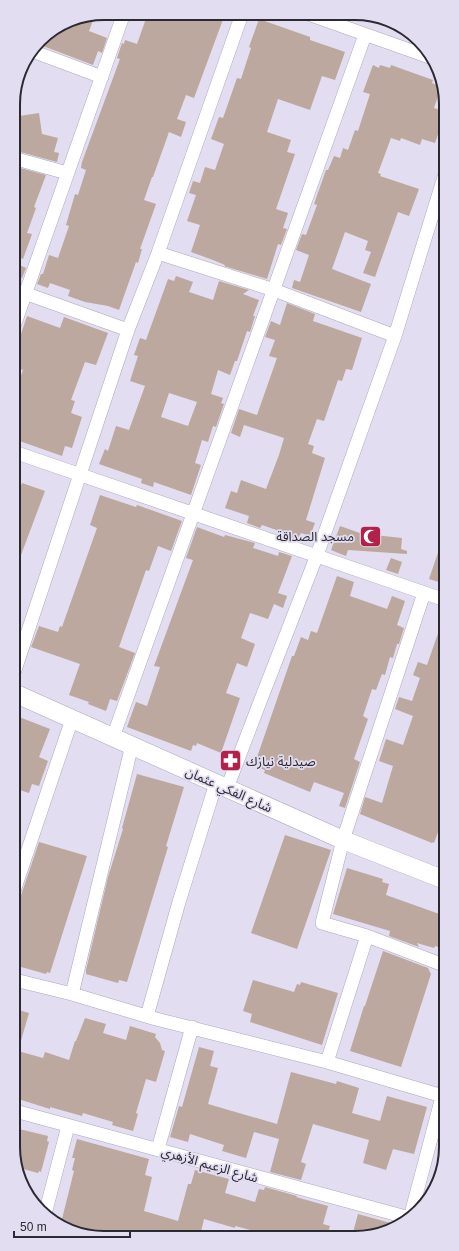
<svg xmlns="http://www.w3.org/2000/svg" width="459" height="1251" viewBox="0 0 459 1251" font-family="Arial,'Noto Sans Arabic',sans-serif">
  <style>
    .building { fill: #bca89e; fill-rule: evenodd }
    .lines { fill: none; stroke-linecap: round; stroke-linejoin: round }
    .street-casing { stroke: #ada8bb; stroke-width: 14 }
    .secondary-casing { stroke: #ada8bb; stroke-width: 19 }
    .street { stroke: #fff; stroke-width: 13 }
    .secondary { stroke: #fff; stroke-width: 18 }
    .labels { text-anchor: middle; stroke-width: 3.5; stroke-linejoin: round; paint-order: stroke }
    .poi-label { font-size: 13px; fill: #2b2931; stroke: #e2ddf1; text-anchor: end }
    .street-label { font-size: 13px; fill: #2b2931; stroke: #e2ddf1 }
    .rim { fill: none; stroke: #2b2931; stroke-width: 2 }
  </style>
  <rect width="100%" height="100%" fill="#e2ddf1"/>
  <path class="building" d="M148,13L225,14L194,98L186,95L177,119L186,122L181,137L169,132L153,177H152L144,200L156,204L140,249H142L138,263L136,262L119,310L108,306L85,302L68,296L70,290L50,283L48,288L37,284L41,274H43L49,255L58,258L69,226L66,225L75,194L78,195L86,170L81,168L82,162L120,59L117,58L122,43L124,44L125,40L137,44Z
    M95,15L89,31L107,38L102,53L98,51L93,65L43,46V45L38,43L44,36L69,20Z
    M259,19L310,37V40L345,52L335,80L322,76L310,110L278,99L267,132L291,140L287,152L295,154L276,209L288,213L283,228L287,229L281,245L278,244L267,279L224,266L225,265L213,260L191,252L200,225L187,221L196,195L189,193L193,181L200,183L205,167L215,170L224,144L211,139L219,117L223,118L237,78L241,79L251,48L249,47Z
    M373,65L379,68L380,65L390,68L391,65L433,80L432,83L441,87L434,108L444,111V117L435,143L422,139L420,145L401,138L400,141L391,138L378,173L381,174L380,176L419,189L409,216L398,212L375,277L363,273L371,252L365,250L368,241L345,232L332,269L371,284L361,312L292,288L294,280L300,282L309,255L296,250L302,234L306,235L317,205L314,204L326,170H328L334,156L340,158L343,148L348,150L355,130L358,131L370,94L363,92Z
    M39,113L42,134L58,138L54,152L59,153L57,162L13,150V117Z
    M13,166L46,175L34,207L36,208L27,233L32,234L23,259L13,256Z
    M17,264L26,268L22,278L13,275Z
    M176,276L193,282L189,292L213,300L219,281L249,290L243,294L259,300L253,316H255L250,332L247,331L237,361H235L230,375L218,370L211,394L223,398L221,403L224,404L216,427L213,426L208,442L202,440L195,463L201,465L191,495L154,482L153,487L141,483L142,479L99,464L105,449L108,451L116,426L129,430L145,386L130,381L138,356L134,355L140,338L146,340L168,279L174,281ZM169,393L197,402L188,426L161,417Z
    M287,303L315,314L313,321L362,338L352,370L346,369L342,381L338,380L324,421L317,419L308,444L314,446L312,453L325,458L306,520L315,523L310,536L301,533L297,541L284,536L285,533L262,525L260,528L247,523L249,516L225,508L231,491L237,493L241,480L266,489L279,455L284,438L244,425L240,437L231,433L239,409L257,415L277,358L269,356L275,340L265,337L271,321L280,325Z
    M27,316L60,328L64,317L108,333L96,365L85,362L71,400L75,401L71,413L82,417L72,448L65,446L62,456L14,439V396L23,370L14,367V355Z
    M22,483L45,491L15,571H14V503Z
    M100,495L136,507L137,505L182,521L171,551L158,546L149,571L146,570L119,647L135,653L117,701L110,699L106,711L88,704L89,702L69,695L80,664L31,647L39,626L58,632L60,626L62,627L97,528L90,525Z
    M340,526L374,538V535L402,538L401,549L407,551V554L348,550L346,556L331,550Z
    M197,527L224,537L225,535L255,543L253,548L278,556L279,552L292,556L278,593L287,596L283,608L274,604L268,619L250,613L241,638L255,644L247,667L237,663L226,693L240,698L221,753L197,743L196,746L193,745L191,751L127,727L136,702L147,706L160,667L154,666L193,560L186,558Z
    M443,538H445V584L429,579Z
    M391,558L402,562L398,574L386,570Z
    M337,576L354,582L350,596L387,609L392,596L405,601L397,625L404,628L399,644H397L393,658L390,657L385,675L382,674L376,690L372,689L363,716L368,719L354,759L360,762L345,808L339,806L344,793L314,782L310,792L264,773L265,770L254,766L292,656H294L301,637L308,640L311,631L317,633Z
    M443,619L445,620V813L434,843L433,842L432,843L360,814L365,797L382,803L393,766L379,761L386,739L403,745L413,716L395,709L399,697L412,701L420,678L413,675L418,662L427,665Z
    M14,715L50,729L39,757L48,761L39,786L32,784L29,793L14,788Z
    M137,774L184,787L166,846L168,847L127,982L119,980L118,983L86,974V970L108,877L123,829L122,828Z
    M285,835L331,850L297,949L251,933Z
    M39,842L87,856L50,973L47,972L46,974L14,965V916Z
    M347,868L383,879L382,882L389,884L386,895L445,916L446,949L435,946L434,948L417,943L419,947L389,936L390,931L333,914Z
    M383,951L428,968L431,974L401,1067L350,1051L364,1006H365Z
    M253,980L294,992L297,984L300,985L301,982L338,993L322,1045L250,1022L252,1014L243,1011Z
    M15,1009L29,1013L18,1051L43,1058L45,1052L69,1060L75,1041H76L85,1018L106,1024L103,1033L126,1040L130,1026L156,1034L155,1037L160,1043L162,1050L165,1051L156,1082L146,1079L136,1113L138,1114L133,1131L112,1125L113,1122L83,1113L82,1116L50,1107V1109L15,1098Z
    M199,1047L214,1051L210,1066L218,1068L208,1104L277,1124L291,1072L336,1084L337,1081L359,1088L352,1113L380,1121L387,1096L427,1107L414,1154L393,1149L386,1170L363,1163L369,1140L313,1124L301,1162L306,1164L301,1180L270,1172L279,1139L254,1132L246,1158L222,1151L224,1145L190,1134L188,1142L170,1137L179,1106L182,1107Z
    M15,1128L48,1136L47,1141L49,1142L41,1172L39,1171L38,1173L16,1167L15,1165Z
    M77,1139L149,1159L145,1175L152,1177L144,1211L178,1221L188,1184H191L195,1170L229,1179L225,1193L255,1202L259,1189L264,1190L265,1187L297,1196L296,1197L328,1206L323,1224L330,1226L327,1236H273L235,1226V1228L204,1219L200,1236H134L122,1233L121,1236H100L88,1233V1236H86L61,1223L74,1171L72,1170L75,1158H72Z
    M358,1214L394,1224L373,1236H352Z"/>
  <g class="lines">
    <defs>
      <path id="street" d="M308,14L429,57
        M32,51L102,77
        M13,158L67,173
        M158,253L274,290L395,336
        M13,289L128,330
        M14,326L124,13
        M14,452L445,600
        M424,593L343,840L322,923L367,936L446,966
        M14,673L128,330L158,253L242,14
        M113,737L365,35
        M227,788L258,707L317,555L395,336L444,177
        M14,891L72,719
        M15,980L72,994L156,1019L327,1062L446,1097
        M72,994L132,745
        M147,1016L179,902L216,783
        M327,1062L367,936
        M15,1111L406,1217
        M158,1149L192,1027
        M45,1214L68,1126
        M411,1214L446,1082"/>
      <path id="secondary" d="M14,693L343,840L445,880"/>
    </defs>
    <use href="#street" class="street-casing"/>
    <use href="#secondary" class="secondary-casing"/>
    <use href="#street" class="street"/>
    <use href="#secondary" class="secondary"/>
  </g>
  <defs>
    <symbol id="mosque-square" viewBox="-11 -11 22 22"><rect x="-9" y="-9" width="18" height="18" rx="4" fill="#b3214b" stroke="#e2ddf1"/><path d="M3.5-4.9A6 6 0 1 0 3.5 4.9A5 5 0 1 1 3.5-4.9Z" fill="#fff"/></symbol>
    <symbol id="pharmacy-square" viewBox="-11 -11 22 22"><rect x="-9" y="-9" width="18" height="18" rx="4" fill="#b3214b" stroke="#e2ddf1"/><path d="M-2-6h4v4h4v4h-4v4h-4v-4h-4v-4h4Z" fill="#fff"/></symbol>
  </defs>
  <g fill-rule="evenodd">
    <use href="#mosque-square" x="358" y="524" width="25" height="25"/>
    <use href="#pharmacy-square" x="218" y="748" width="25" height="25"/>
  </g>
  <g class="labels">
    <g class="poi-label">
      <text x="354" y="541">مسجد الصداقة</text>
      <text x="246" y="766" text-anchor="start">صيدلية نيازك</text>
    </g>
    <g class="street-label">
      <text transform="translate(229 789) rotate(24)" y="5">شارع الفكي عثمان</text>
      <text transform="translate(210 1164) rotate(16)" y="5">شارع الزعيم الأزهري</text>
    </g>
  </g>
  <path d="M0 0H459V1251H0ZM104 20H355A84 84 0 0 1 439 104V1147A84 84 0 0 1 355 1231H104A84 84 0 0 1 20 1147V104A84 84 0 0 1 104 20Z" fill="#e2ddf1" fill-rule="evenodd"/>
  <path class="rim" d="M104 20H355A84 84 0 0 1 439 104V1147A84 84 0 0 1 355 1231H104A84 84 0 0 1 20 1147V104A84 84 0 0 1 104 20Z"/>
  <path d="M14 1231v6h116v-6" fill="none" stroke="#2b2931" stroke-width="2"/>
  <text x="20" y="1231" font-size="12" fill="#2b2931" stroke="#e2ddf1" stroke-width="3" paint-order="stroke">50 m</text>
</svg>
